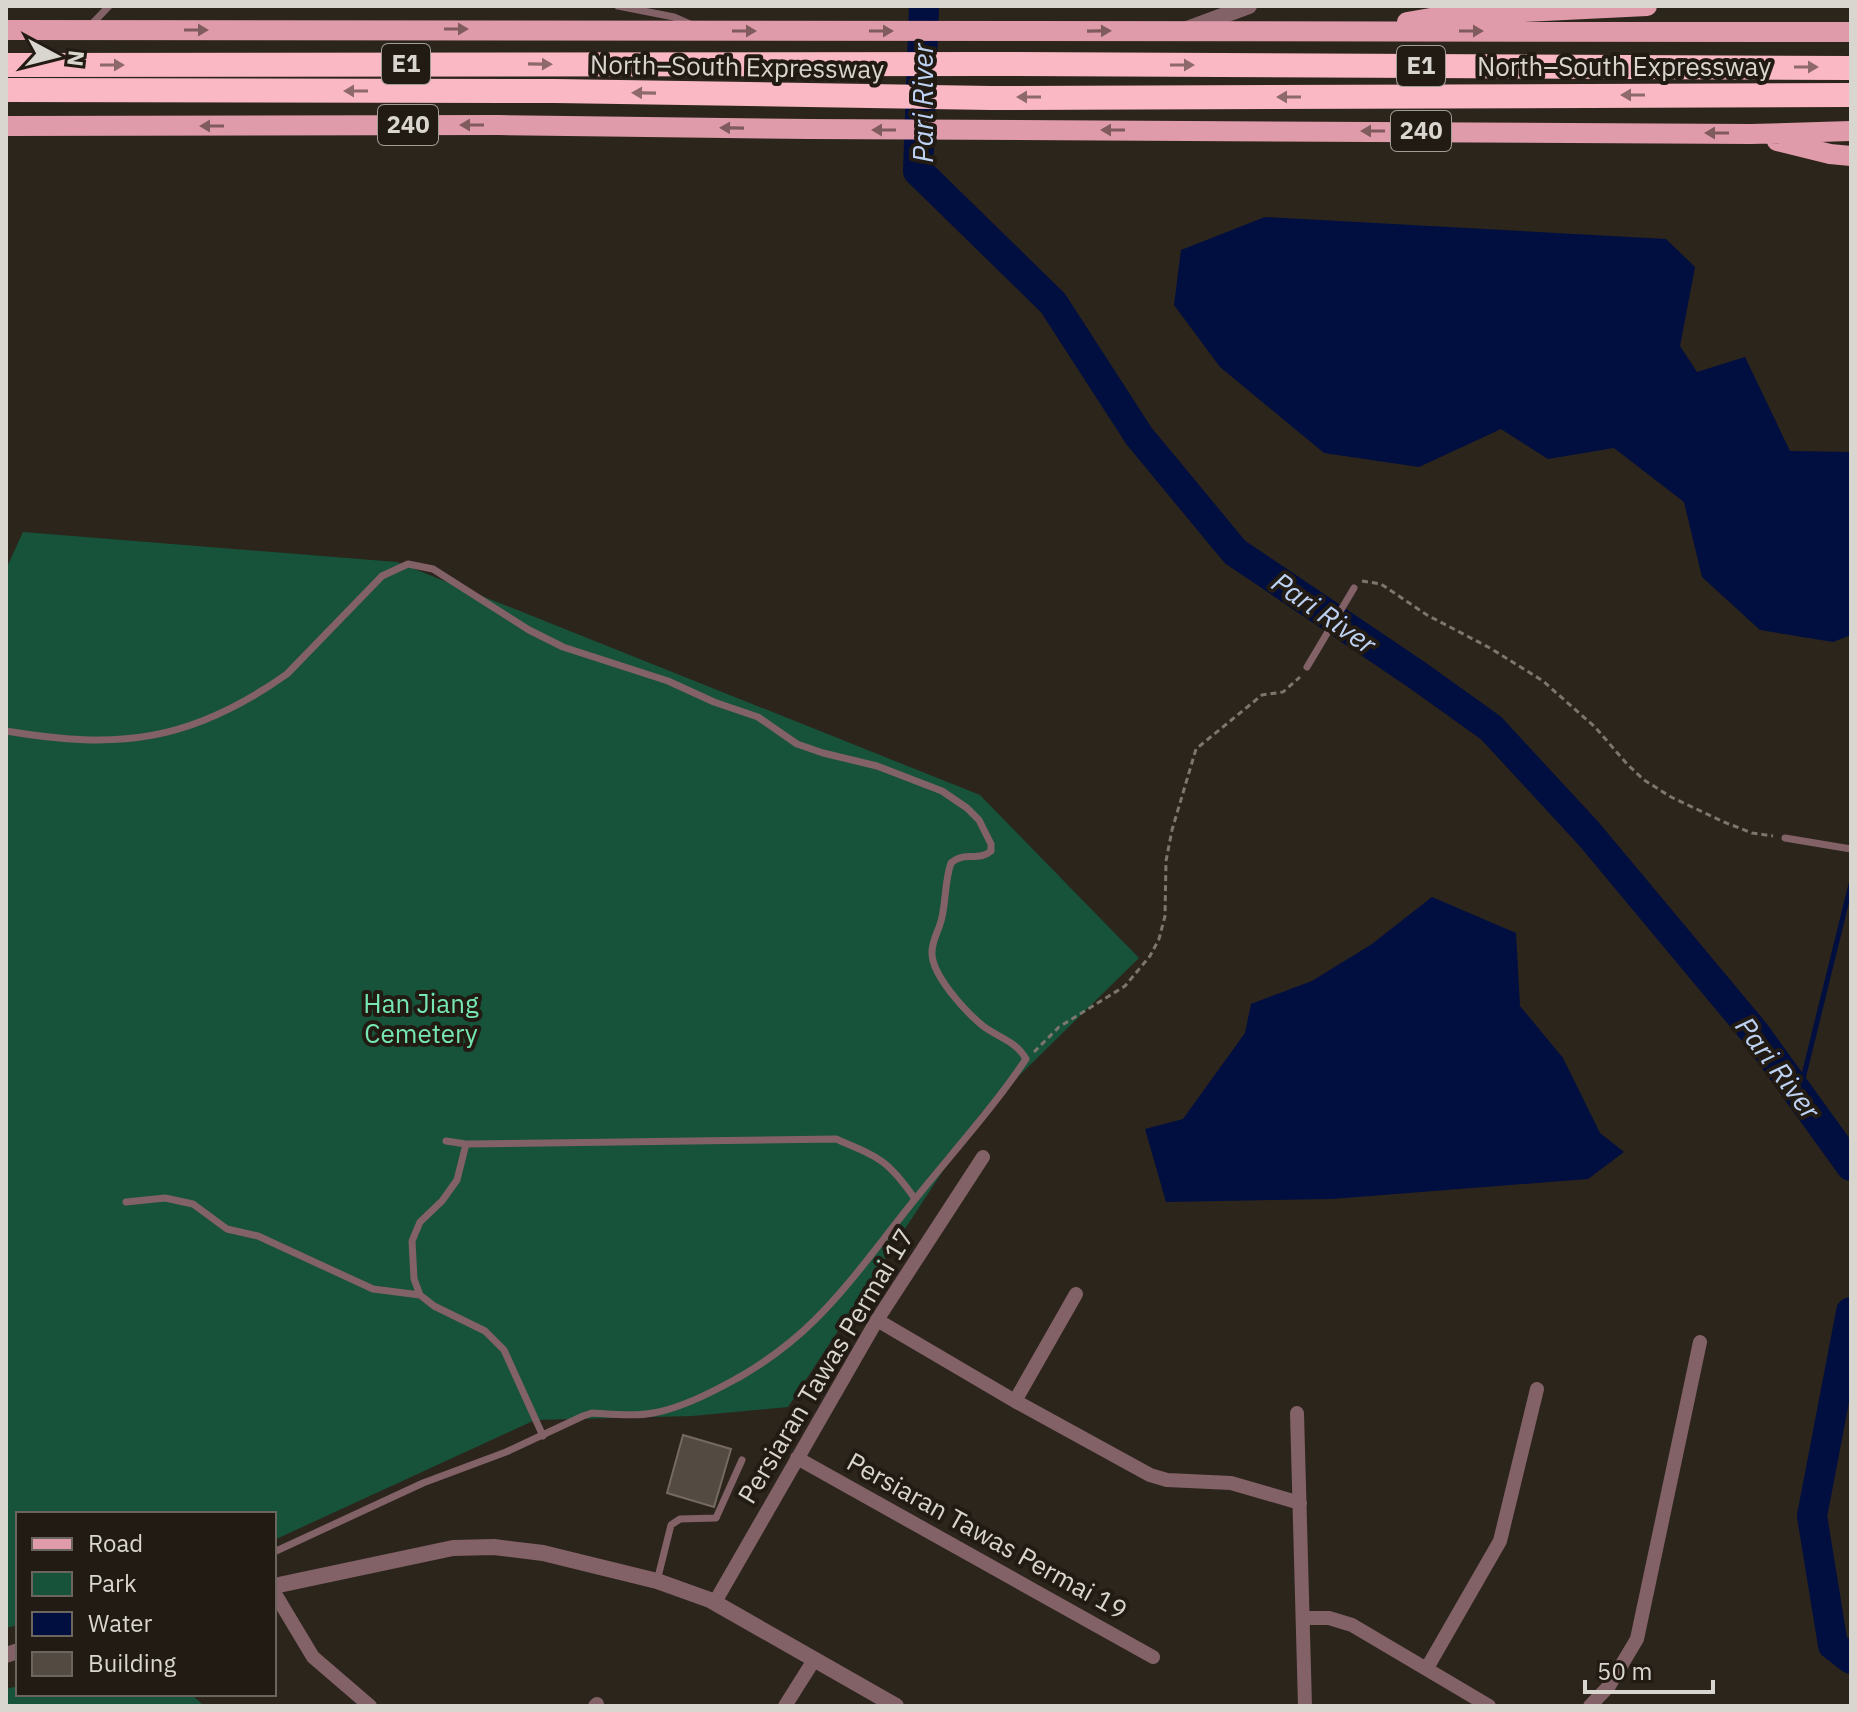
<svg xmlns="http://www.w3.org/2000/svg" width="1857" height="1712" viewBox="0 0 1857 1712" font-family="'IBM Plex Sans',sans-serif">
  <style>
    .green { fill: #17523a }
    .water { fill: #000e40 }
    .lines { fill: none; stroke-linecap: round; stroke-linejoin: round }
    .stream { stroke: #000e40; stroke-width: 5 }
    .river { stroke: #000e40; stroke-width: 30 }
    .building { fill: #534a42; stroke: #746a62; stroke-width: 2 }
    .path { stroke: #7b766e; stroke-width: 3; stroke-dasharray: 6 4; stroke-linecap: butt }
    .service { stroke: #826167; stroke-width: 7 }
    .minor { stroke: #826167; stroke-width: 14 }
    .tertiary { stroke: #826167; stroke-width: 16 }
    .primary { stroke: #df9ba9; stroke-width: 20 }
    .motorway { stroke: #fab7c4; stroke-width: 24 }
    .oneway { fill: #805b5e }
    .oneway2 { fill: #8e696c }
    .labels { text-anchor: middle; stroke-width: 8; stroke-linejoin: round; paint-order: stroke }
    .shield { fill: #221b13; stroke: #a29d97; stroke-width: 2 }
    .shield-label { font-size: 24px; font-weight: bold; fill: #d9d5cf }
    .street-label { font-size: 26px; fill: #d9d5cf; stroke: #221b13 }
    .park-label { font-size: 26px; fill: #76e7b3; stroke: #221b13 }
    .water-label { font-size: 28px; font-style: italic; fill: #bdd1f2; stroke: #221b13 }
  </style>
  <rect width="100%" height="100%" fill="#2c251c"/>
  <path class="green" d="M23,532L397,562L980,795L1139,958L981,1113L788,1407L692,1416L535,1420L274,1540V1514H18V1625L6,1628V569Z
    M18,1686V1694H191L204,1706H6V1689Z"/>
  <path class="water" d="M1265,217L1666,239L1695,267L1680,346L1697,372L1745,357L1790,451L1851,452V635L1833,642L1760,630L1702,577L1684,502L1614,448L1548,459L1501,429L1419,467L1324,453L1220,367L1174,305L1181,250Z
    M1432,897L1516,933L1520,1006L1563,1058L1600,1133L1624,1152L1588,1179L1332,1199L1166,1202L1145,1129L1183,1119L1245,1033L1251,1004L1312,981L1372,944Z"/>
  <g class="lines">
    <path class="stream" d="M1799,1095L1851,884"/>
    <path class="river" d="M924,6L918,171L1053,303L1139,436L1235,552L1417,675L1491,728L1589,834L1755,1033L1851,1166
      M1851,1312L1812,1516L1833,1645L1851,1659"/>
  </g>
  <path class="building" d="M683,1435L731,1449L714,1507L667,1493Z"/>
  <g class="lines">
    <path class="path" d="M1362,581L1381,584L1427,615L1490,648L1543,681L1595,727L1627,764L1644,780L1671,797L1724,822L1752,833L1773,836
      M1034,1052L1059,1027L1125,986L1150,956L1159,939L1165,916L1166,861L1172,830L1196,749L1262,695L1283,692L1300,677"/>
    <path class="service" d="M618,6L674,17L690,24
      M90,26L109,6
      M1307,667L1354,588
      M6,731C119,750 191,742 287,674L382,576L408,564L433,569L529,630L563,647L668,681L714,702L758,717L797,744L823,753L877,766L942,791L967,808L979,820L991,844V851C979,862 963,851 951,863C945,880 946,899 942,917C940,929 932,939 932,952C931,975 966,1012 983,1026C999,1038 1016,1041 1026,1059C993,1108 953,1152 916,1198C852,1277 816,1339 721,1387C700,1398 677,1409 653,1413C634,1417 611,1414 592,1413L583,1416L506,1452L423,1483L274,1552
      M1785,838L1851,849
      M446,1141L466,1144L836,1139C879,1157 888,1160 915,1199
      M466,1144L457,1180L442,1201L420,1222L412,1241L414,1279L420,1295L434,1306L485,1331L504,1350L543,1436
      M126,1202L165,1198L193,1204L227,1229L258,1236L373,1289L420,1295
      M657,1581L671,1525L680,1519L716,1518L742,1460"/>
    <path class="minor" d="M877,1320L1015,1401L1150,1475L1167,1480L1231,1483L1300,1503
      M1015,1401L1076,1294
      M1297,1413L1305,1706
      M797,1458L1153,1657
      M274,1592L313,1657L370,1706
      M715,1602L877,1320L983,1157
      M1304,1618H1329L1352,1625L1489,1706
      M1427,1668L1500,1541L1537,1389
      M595,1706L597,1704
      M785,1706L814,1660
      M1590,1706L1609,1686L1637,1639L1700,1342"/>
    <path class="tertiary" d="M1187,29L1249,6
      M274,1586L453,1548L494,1547L543,1553L657,1581L710,1600L896,1706
      M6,1655L18,1651"/>
    <path class="primary" d="M1407,22L1442,16L1647,6
      M6,30L1851,32
      M6,126L498,125L810,129L1751,134L1851,131
      M1777,141L1830,154L1851,156"/>
    <path class="motorway" d="M6,65L992,64L1851,68
      M6,90L555,91L991,98L1851,95"/>
  </g>
  <defs><path id="oneway-solid" d="M-6-.8H1V-3.2L6.5 0L1 3.2V.8H-6Z" transform="scale(2)"/></defs>
  <g class="oneway">
    <use href="#oneway-solid" transform="translate(456 29)"/>
    <use href="#oneway-solid" transform="translate(196 30)"/>
    <use href="#oneway-solid" transform="translate(744 31)"/>
    <use href="#oneway-solid" transform="translate(881 31)"/>
    <use href="#oneway-solid" transform="translate(1099 31) rotate(-1)"/>
    <use href="#oneway-solid" transform="translate(1471 31)"/>
    <use href="#oneway-solid" transform="translate(472 125) rotate(180)"/>
    <use href="#oneway-solid" transform="translate(212 126) rotate(180)"/>
    <use href="#oneway-solid" transform="translate(732 128) rotate(-179)"/>
    <use href="#oneway-solid" transform="translate(884 130) rotate(-180)"/>
    <use href="#oneway-solid" transform="translate(1113 130) rotate(180)"/>
    <use href="#oneway-solid" transform="translate(1373 131) rotate(-180)"/>
    <use href="#oneway-solid" transform="translate(1717 133) rotate(-180)"/>
  </g>
  <g class="oneway2">
    <use href="#oneway-solid" transform="translate(540 64) rotate(1)"/>
    <use href="#oneway-solid" transform="translate(112 65)"/>
    <use href="#oneway-solid" transform="translate(1182 65)"/>
    <use href="#oneway-solid" transform="translate(1806 67)"/>
    <use href="#oneway-solid" transform="translate(356 91) rotate(-180)"/>
    <use href="#oneway-solid" transform="translate(644 93) rotate(-179)"/>
    <use href="#oneway-solid" transform="translate(1633 95) rotate(180)"/>
    <use href="#oneway-solid" transform="translate(1029 97) rotate(180)"/>
    <use href="#oneway-solid" transform="translate(1289 97) rotate(180)"/>
  </g>
  <g class="labels">
    <g class="shield">
      <rect x="382" y="44" width="48" height="40" rx="6"/>
      <rect x="1397" y="46" width="48" height="40" rx="6"/>
      <rect x="378" y="105" width="60" height="40" rx="6"/>
      <rect x="1391" y="111" width="60" height="40" rx="6"/>
    </g>
    <g class="shield-label">
      <text x="406" y="72">E1</text>
      <text x="1421" y="74">E1</text>
      <text x="408" y="133">240</text>
      <text x="1421" y="139">240</text>
    </g>
    <g class="street-label">
      <text transform="translate(737 67) rotate(1)" y="9">North–South Expressway</text>
      <text x="1624" y="76">North–South Expressway</text>
      <text transform="translate(826 1366) rotate(-59)" y="9">Persiaran Tawas Permai 17</text>
      <text transform="translate(987 1536) rotate(29)" y="9">Persiaran Tawas Permai 19</text>
    </g>
    <g class="park-label">
      <text x="421" y="1013">Han Jiang<tspan x="421" dy="30">Cemetery</tspan></text>
    </g>
    <g class="water-label">
      <text transform="translate(923 103) rotate(-90)" y="10">Pari River</text>
      <text transform="translate(1324 613) rotate(35)" y="10">Pari River</text>
      <text transform="translate(1778 1068) rotate(53)" y="10">Pari River</text>
    </g>
  </g>
  <rect width="1857" height="1712" fill="none" stroke="#d9d5cf" stroke-width="16"/>
  <rect x="16" y="1512" width="260" height="184" fill="#221b13" stroke="#6b655e" stroke-width="2"/>
  <rect x="32" y="1538" width="40" height="12" fill="#df9ba9" stroke="#6b655e" stroke-width="2"/>
  <text x="88" y="1552" font-size="24" fill="#d9d5cf">Road</text>
  <rect x="32" y="1572" width="40" height="24" fill="#17523a" stroke="#6b655e" stroke-width="2"/>
  <text x="88" y="1592" font-size="24" fill="#d9d5cf">Park</text>
  <rect x="32" y="1612" width="40" height="24" fill="#000e40" stroke="#6b655e" stroke-width="2"/>
  <text x="88" y="1632" font-size="24" fill="#d9d5cf">Water</text>
  <rect x="32" y="1652" width="40" height="24" fill="#534a42" stroke="#6b655e" stroke-width="2"/>
  <text x="88" y="1672" font-size="24" fill="#d9d5cf">Building</text>
  <g transform="translate(56 56) rotate(97)" stroke="#221b13" stroke-width="6" paint-order="stroke">
  <path d="M0-6L14 30L0 20L-14 30Z" fill="#d9d5cf"/>
  <text y="-12" font-size="22" font-weight="bold" text-anchor="middle" fill="#d9d5cf">N</text>
  </g>
  <path d="M1585 1680v12h128v-12" fill="none" stroke="#d9d5cf" stroke-width="4"/>
  <text x="1597" y="1680" font-size="24" fill="#d9d5cf" stroke="#221b13" stroke-width="6" paint-order="stroke">50 m</text>
</svg>
